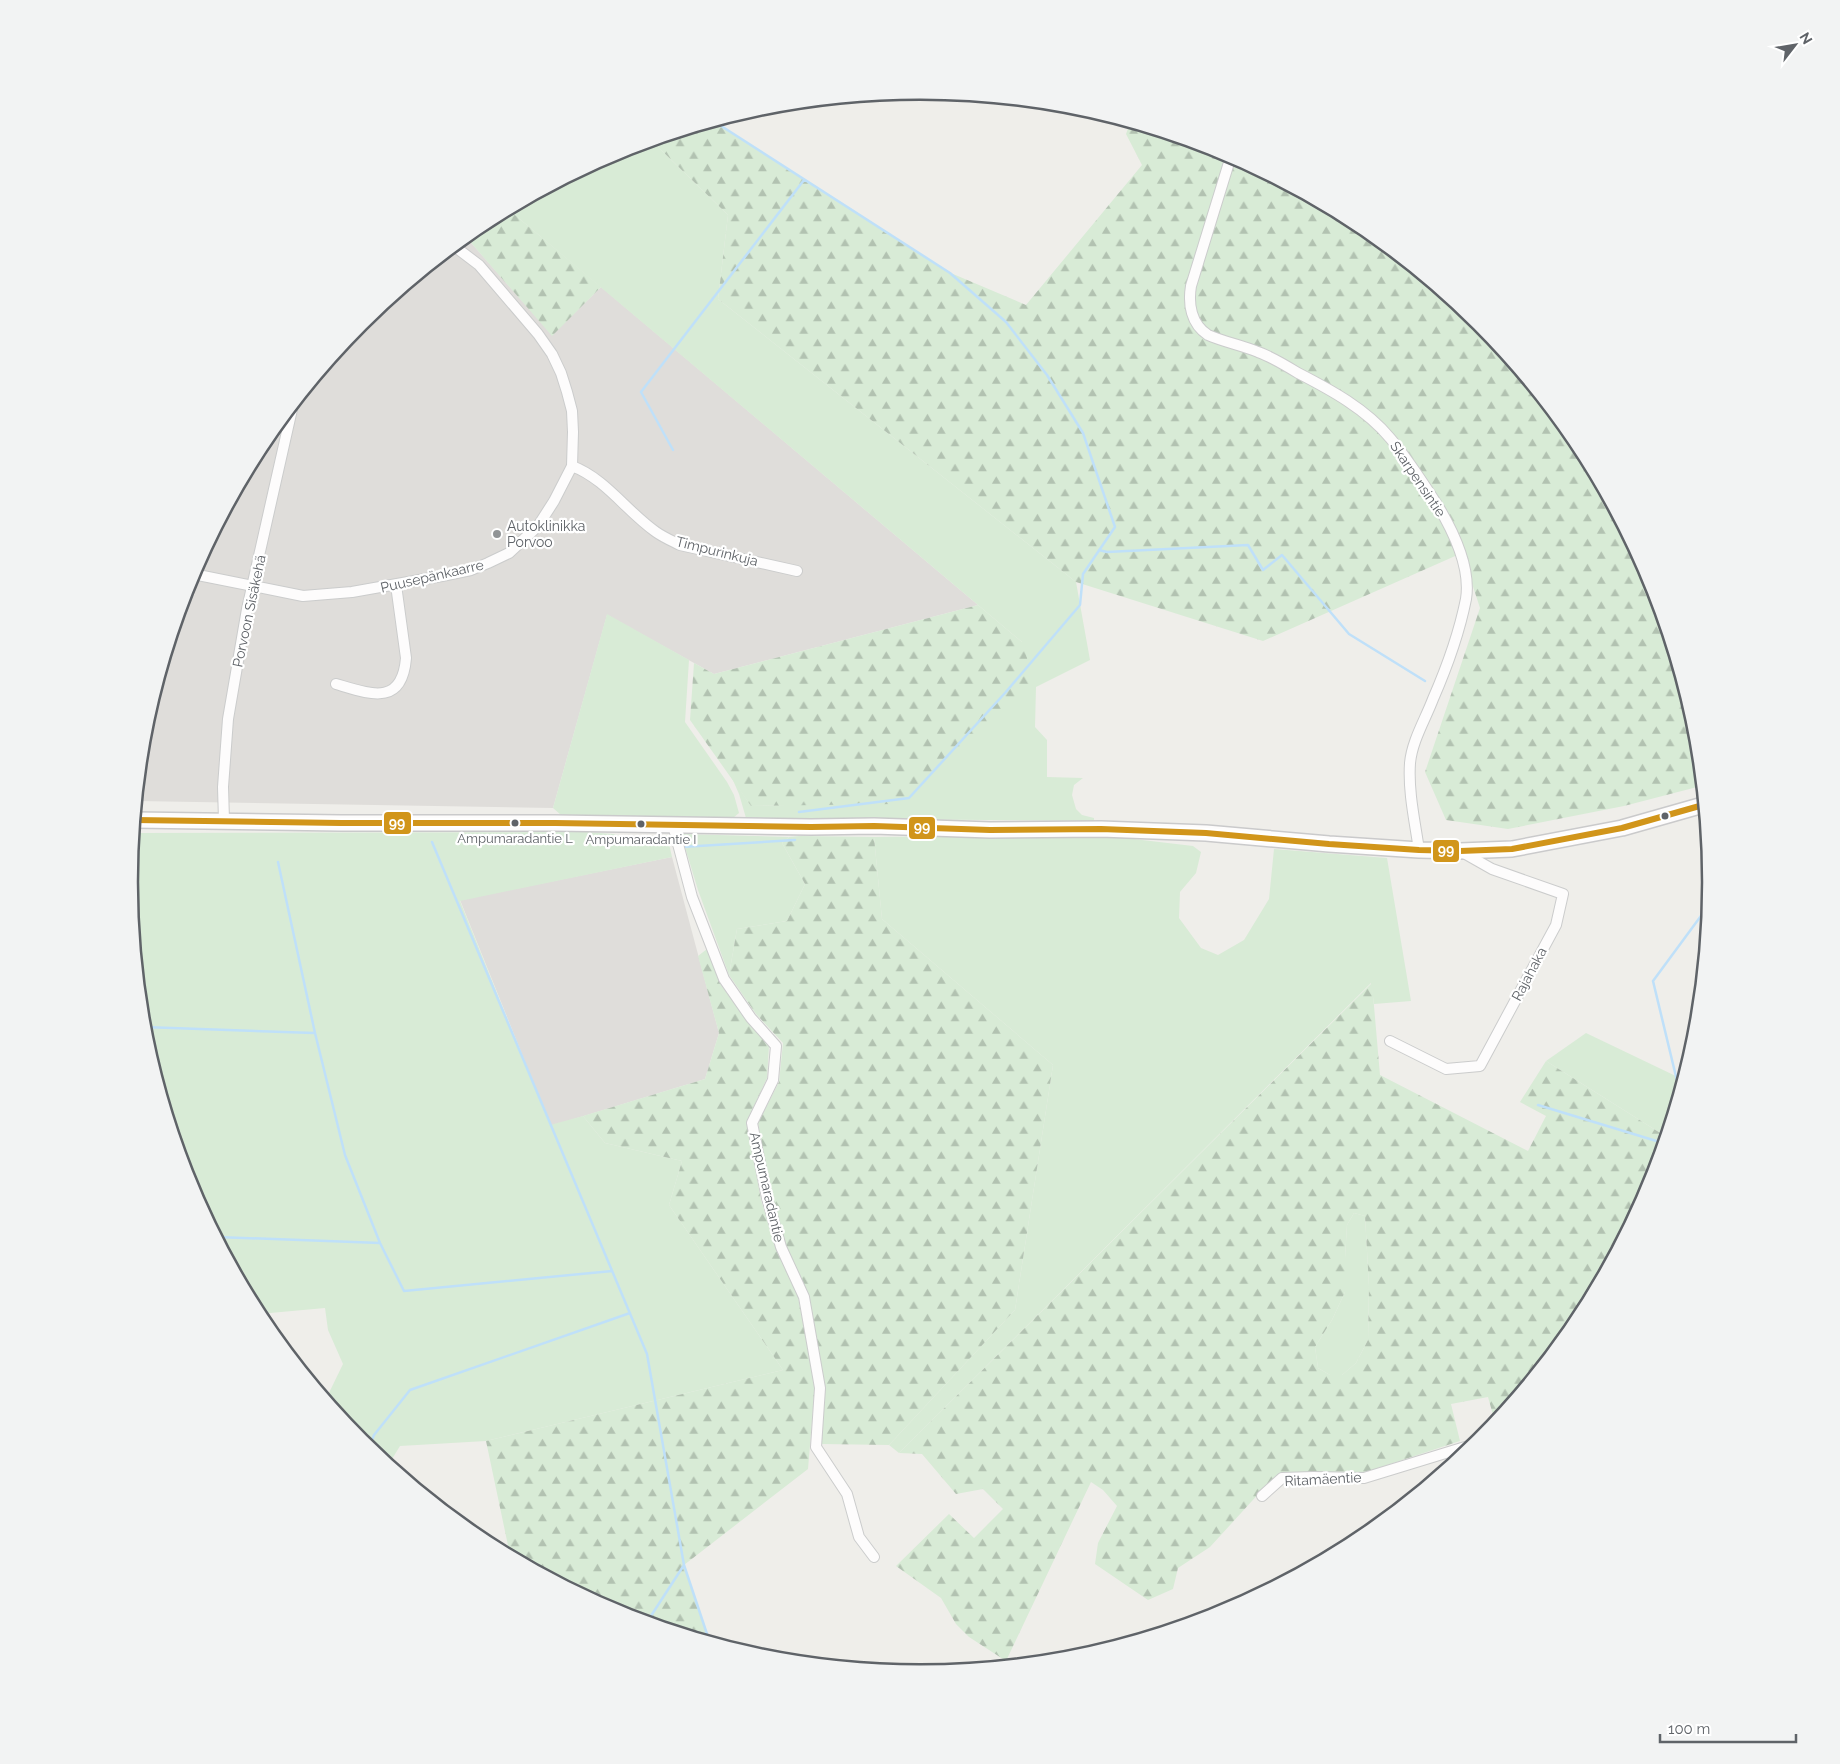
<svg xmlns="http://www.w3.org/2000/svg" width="1840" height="1764" viewBox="0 0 1840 1764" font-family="Raleway,sans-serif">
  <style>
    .industrial { fill: #dfddda }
    .green { fill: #d8ebd6 }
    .forest { fill: url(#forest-firs); fill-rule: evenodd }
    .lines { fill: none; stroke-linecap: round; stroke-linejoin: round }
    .stream { stroke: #bfe0f9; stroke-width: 2.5 }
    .street-casing { stroke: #cbcccc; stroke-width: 12 }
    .secondary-casing { stroke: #cacacb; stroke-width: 18 }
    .street { stroke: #fdfcfc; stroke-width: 10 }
    .secondary { stroke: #fdfcfc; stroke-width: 15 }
    .bus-1-casing { stroke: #fff; stroke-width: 10 }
    .bus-1 { stroke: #d1951a; stroke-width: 6 }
    .poi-dot { fill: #919496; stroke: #fff; stroke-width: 2 }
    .bus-dot { fill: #5f6368; stroke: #fff; stroke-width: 2 }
    .labels { text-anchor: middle; stroke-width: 4.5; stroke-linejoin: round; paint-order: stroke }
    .bus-label { font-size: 13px; fill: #5f6368; stroke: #fff }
    .street-label { font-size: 14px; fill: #5f6368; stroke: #fff }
    .poi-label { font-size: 14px; fill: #5f6368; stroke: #fff; text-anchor: start }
    .rim { fill: none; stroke: #5f6368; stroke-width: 2.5 }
    .line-badge { stroke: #fff; stroke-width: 2 }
    .badge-label { font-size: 14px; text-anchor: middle; font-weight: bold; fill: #fff }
  </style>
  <defs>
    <pattern id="forest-firs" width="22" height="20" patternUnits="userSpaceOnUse" patternTransform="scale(1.25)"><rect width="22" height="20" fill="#d8ebd6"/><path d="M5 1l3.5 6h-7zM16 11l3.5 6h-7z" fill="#b2c2b1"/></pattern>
  </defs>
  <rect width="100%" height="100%" fill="#efeeea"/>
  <path class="industrial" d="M466,237L552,335L601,287L978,605L714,674L607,615L553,808L137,801L145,727L190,579L263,442L361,323Z
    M672,857L719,1033L705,1079L551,1126L460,900Z"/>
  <path class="green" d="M644,143L657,146L728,215L718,299L1076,582L1090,660L1036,687L1035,727L1047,740V777L1083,778L1074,785L1072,795L1076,809L1082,815L1094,818V821L746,818L739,794L732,778L751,806L817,804L1022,642L509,210L618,151Z
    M607,614L689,660L685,722L727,782L734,795L739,813L733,818L561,815L553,808Z
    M586,832L613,834L630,838L667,835L672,857L460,901L550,1125L583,1116L605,1143L682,1161L669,1205L783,1370L486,1441L400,1446L389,1464L361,1441L326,1399L343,1364L328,1330L325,1308L259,1314L189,1184L144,1036L129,882L134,833Z
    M681,834L789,837L782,843L805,884L787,921L737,929L729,975L698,890Z
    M979,836L1125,838L1193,846L1201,852L1196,873L1180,892L1179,918L1201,948L1218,955L1244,940L1269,899L1274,849L1387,858L1411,1001L1374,1004L1371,983L899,1453L889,1445L1015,1310L1053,1065L882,919L874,837Z
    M1586,1033L1682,1079L1665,1136L1546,1061Z
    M1354,1213L1365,1216L1369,1286L1368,1340L1356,1363L1342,1375H1330L1318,1368L1315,1347L1332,1320L1345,1292V1258L1347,1225Z"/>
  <path class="forest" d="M715,122L946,271L1026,305L1142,165L1126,134L1130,123L1223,152L1360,225L1479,323L1578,443L1651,580L1696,728L1701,786L1624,806L1508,829L1446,820L1425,772L1480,608L1462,553L1263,641L1076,582L718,299L728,215L657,146L644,143Z
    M509,210L601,287L552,336L466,237L481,224Z
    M978,605L1022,642L1036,687L897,804L751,806L690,720L694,663L714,674Z
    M800,836L874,837L882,919L1053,1065L1015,1310L889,1445L821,1444L825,1388L809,1295L785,1243L770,1189L758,1123L779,1082L783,1043L756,1014L729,975L737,929L787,921L805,884L782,843L789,837Z
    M707,949L721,985L750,1025L769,1046L767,1078L747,1121L761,1200L777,1250L798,1297L815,1385L808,1469L684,1565L709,1640L617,1612L510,1555L486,1441L783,1370L669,1205L682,1161L605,1143L583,1116L705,1079L719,1033L698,956Z
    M1372,983L1380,1075L1528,1151L1546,1116L1520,1102L1546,1061L1665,1136L1650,1185L1577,1322L1495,1422L1488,1397L1451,1404L1460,1441L1363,1473L1282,1474L1262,1490L1210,1547L1178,1568L1173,1589L1148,1600L1095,1564L1098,1543L1117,1506L1103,1490L1091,1482L1006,1661L969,1637L956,1624L941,1598L896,1566L949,1514L974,1538L1003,1509L983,1489L956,1494L922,1454L899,1453ZM1354,1213L1365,1216L1369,1286L1368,1340L1356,1363L1342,1375H1330L1318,1368L1315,1347L1332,1320L1345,1292V1258L1347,1225Z"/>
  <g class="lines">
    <path class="stream" d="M715,122L950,273L1006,322L1047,375L1083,433L1115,527L1083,574L1080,605L1005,693L909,798L799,812
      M673,450L641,392L804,180
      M1099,550L1107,552L1248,545L1263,570L1282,555L1349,634L1425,681
      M432,842L647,1354L684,1565L709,1640
      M682,847L795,840
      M278,862L315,1033L345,1155L380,1243L404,1291L612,1271
      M144,1027L314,1033
      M1679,1089L1653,981L1709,905
      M1538,1105L1663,1143
      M217,1237L380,1243
      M369,1448L374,1435L410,1390L630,1313
      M647,1622L684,1565"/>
    <defs>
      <path id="street" d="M1231,156L1191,286C1188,304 1191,324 1208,335C1224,342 1241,345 1258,352C1272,357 1285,365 1298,373C1331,390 1366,409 1390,438C1408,459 1423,483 1438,506C1453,531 1471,568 1466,599C1459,634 1447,667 1433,699C1425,720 1412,741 1410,763C1408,792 1415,822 1419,850
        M572,466C606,479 626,511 656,532C663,537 672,541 680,545L797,571
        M193,574L303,596L352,592L442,576L471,570L488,563L509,553L538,526L554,501L572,466L573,432L572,411L567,392L561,373L552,354L538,334L479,265L454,246
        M336,684C370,694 402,707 406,658L396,585
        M224,820L223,787L228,719L247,609L293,405
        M673,825L692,897L724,979L751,1018L776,1046L773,1080L752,1123L767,1198L781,1247L804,1297L820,1388L816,1447L847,1494L859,1537L874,1557
        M1390,1041L1446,1069L1480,1066L1556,925L1563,894L1492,869L1462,852
        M1262,1496L1282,1478L1313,1477L1364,1478L1475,1444"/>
      <path id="secondary" d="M135,820L341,823H555L811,827L874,826L990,830L1101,829L1206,833L1329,844L1419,850L1460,851L1512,849L1622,828L1703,805"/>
    </defs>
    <use href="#street" class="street-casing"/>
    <use href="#secondary" class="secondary-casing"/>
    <use href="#street" class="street"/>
    <use href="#secondary" class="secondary"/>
    <defs>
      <path id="bus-1" d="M135,820L341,823H555L811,827L874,826L990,830L1101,829L1206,833L1329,844L1419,850L1460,851L1512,849L1622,828L1703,805"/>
    </defs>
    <use href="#bus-1" class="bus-1-casing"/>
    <use href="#bus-1" class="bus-1"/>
  </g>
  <circle class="poi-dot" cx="497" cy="534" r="5"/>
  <g class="bus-dot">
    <circle cx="1665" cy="816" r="4.5"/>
    <circle cx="515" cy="823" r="4.5"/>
    <circle cx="641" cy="824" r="4.5"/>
  </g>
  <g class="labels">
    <g class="bus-label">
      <text x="515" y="843">Ampumaradantie L</text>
      <text x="641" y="844">Ampumaradantie I</text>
    </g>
    <g class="street-label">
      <text transform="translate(1418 479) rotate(56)" y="5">Skarpensintie</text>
      <text transform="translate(717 551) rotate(14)" y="5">Timpurinkuja</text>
      <text transform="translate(432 576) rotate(-13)" y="5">Puusepänkaarre</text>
      <text transform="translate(249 611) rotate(-78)" y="5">Porvoon Sisäkehä</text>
      <text transform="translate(1529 974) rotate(-62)" y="5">Rajahaka</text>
      <text transform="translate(767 1187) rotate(77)" y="5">Ampumaradantie</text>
      <text transform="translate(1323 1479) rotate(-3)" y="5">Ritamäentie</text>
    </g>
    <g class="poi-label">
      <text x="507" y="531">Autoklinikka<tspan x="507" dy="16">Porvoo</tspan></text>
    </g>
  </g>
  <path d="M0 0H1840V1764H0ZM138 882a782 782 0 1 1 1564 0a782 782 0 1 1-1564 0Z" fill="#f2f3f3" fill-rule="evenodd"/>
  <path class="rim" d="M138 882a782 782 0 1 1 1564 0a782 782 0 1 1-1564 0Z"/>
  <g class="line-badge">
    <rect x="383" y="811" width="29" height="24" rx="5" fill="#d1951a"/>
    <rect x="908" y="816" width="28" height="24" rx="5" fill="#d1951a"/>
    <rect x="1432" y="839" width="28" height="24" rx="5" fill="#d1951a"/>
  </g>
  <g class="badge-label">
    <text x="397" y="828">99</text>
    <text x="922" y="832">99</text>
    <text x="1446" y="855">99</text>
  </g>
  <g transform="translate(1795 45) rotate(59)" stroke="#ffffff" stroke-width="4" paint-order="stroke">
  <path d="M0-4L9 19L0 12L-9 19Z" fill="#5f6368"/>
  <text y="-8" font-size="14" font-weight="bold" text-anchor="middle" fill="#5f6368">N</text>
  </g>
  <path d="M1660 1734v8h136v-8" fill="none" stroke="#5f6368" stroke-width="2.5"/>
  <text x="1668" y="1734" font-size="15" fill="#5f6368" stroke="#ffffff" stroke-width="4" paint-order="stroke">100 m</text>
</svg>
